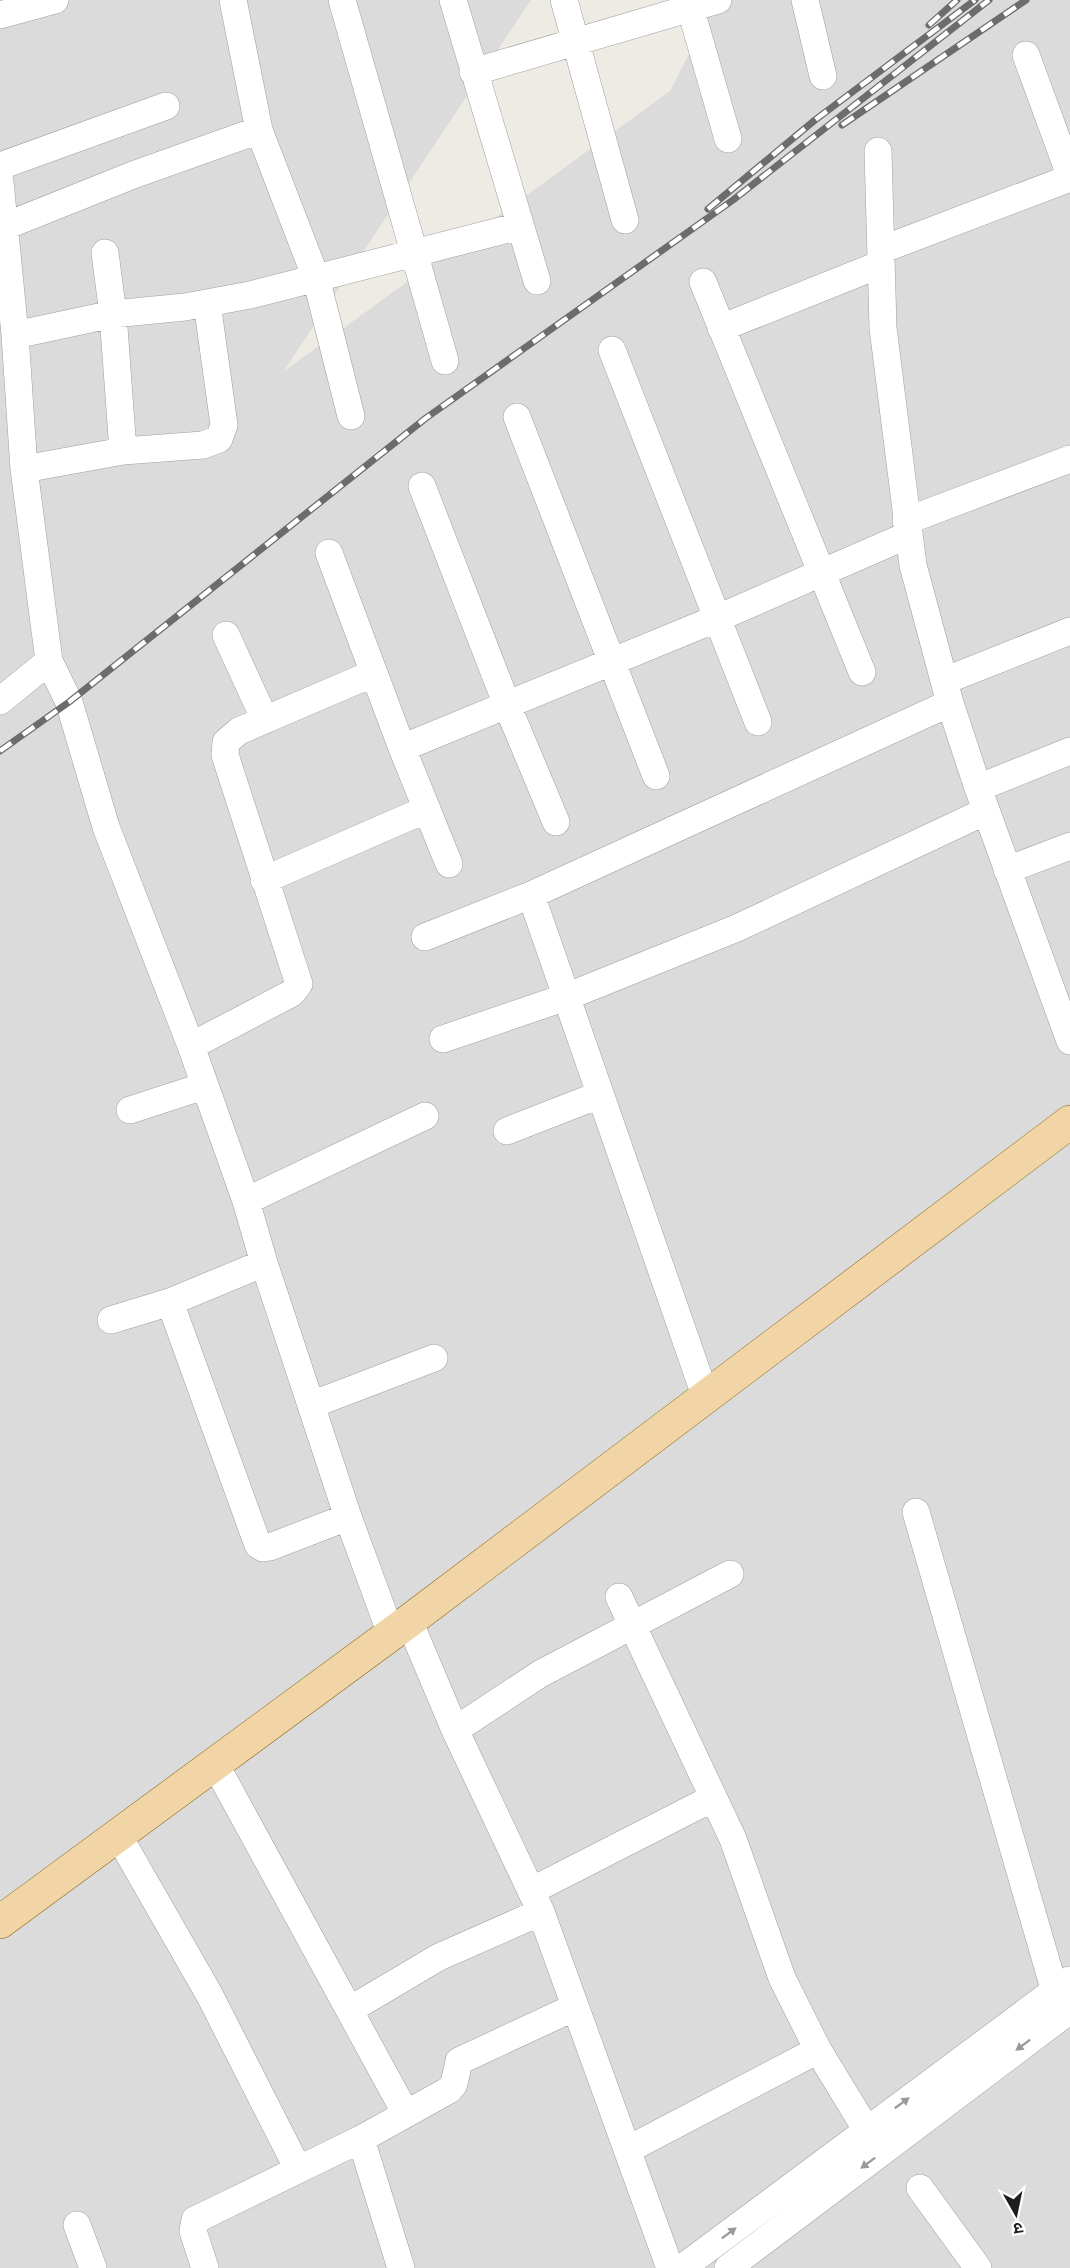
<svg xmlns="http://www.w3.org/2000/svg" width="1070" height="2268" viewBox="0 0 1070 2268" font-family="Mulish,'Noto Sans Devanagari',sans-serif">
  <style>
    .residential { fill: #dcdbdb }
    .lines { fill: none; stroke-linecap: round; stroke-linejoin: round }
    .minor-casing { stroke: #9f9f9f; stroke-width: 28 }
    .major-casing { stroke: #866612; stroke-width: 34 }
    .minor { stroke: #fff; stroke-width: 27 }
    .major { stroke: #f1d5a7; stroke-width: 33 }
    .rail-casing { stroke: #6c6c6c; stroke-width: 7 }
    .rail { stroke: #fff; stroke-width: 4.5; stroke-dasharray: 14; stroke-linecap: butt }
    .oneway { fill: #9a9a9a }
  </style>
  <rect width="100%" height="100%" fill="#eeebe5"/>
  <path class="residential" d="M0,0H531L283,372L670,91L717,0H1070V2268H0Z"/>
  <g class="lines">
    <defs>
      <path id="minor" d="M233,0L259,130L316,278L351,416
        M342,0L445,361
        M453,0L537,281
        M564,0L625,220
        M688,0L728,139
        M805,0L823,76
        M0,15L55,0
        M1026,55L1070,175
        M473,72L718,0
        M878,151L883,328L913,565L950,703L978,788L1070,1041
        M0,166L166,106
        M0,182L15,335L24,469L49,661L69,702L106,827L191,1046L246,1201L264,1263L348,1517L391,1634
        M3,227L133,175L259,130
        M881,250L1070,178
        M105,253L113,314L123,451
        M703,282L862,672
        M721,328L881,264
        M15,335L113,314L185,307L250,295L520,226
        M612,350L758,722
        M517,417L656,776
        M24,469L123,451L203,445L219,439L224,425L207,303
        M422,486L507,705L556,822
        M906,521L1070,459
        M329,553L402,748L449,864
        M226,635L265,720
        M944,681L1070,631
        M0,701L49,661
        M402,748L718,618L908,535
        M978,788L1070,751
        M1007,870L1070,846
        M264,880L427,809
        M531,895L706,1398
        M425,937L531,895L950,703
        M443,1039L566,997L737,928L986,811
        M191,1046L292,993L299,984L225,755L226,742L239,731L374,673
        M130,1110L204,1086
        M507,1131L599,1095
        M246,1201L425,1116
        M170,1302L258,1545L263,1548L270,1547L348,1517
        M111,1320L170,1302L264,1263
        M311,1405L434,1358
        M916,1512L1062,2016
        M619,1597L733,1839L782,1978L818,2050L866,2129
        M409,1621L455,1730L541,1912L670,2268
        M455,1730L540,1674L730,1574
        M214,1762L406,2114
        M118,1835L209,1994L298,2169
        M531,1891L713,1798
        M351,2009L439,1957L541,1912
        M361,2139L401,2268
        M627,2150L818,2050
        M920,2188L978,2268
        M77,2225L93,2268
        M205,2268L193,2231L195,2220L361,2139L449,2090L454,2084L459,2061L575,2007
        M682,2268L1069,1980
        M728,2268L1070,2010"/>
      <path id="major" d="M0,1922L409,1621L1070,1122"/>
    </defs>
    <use href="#minor" class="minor-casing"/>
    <use href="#major" class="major-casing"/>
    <use href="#minor" class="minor"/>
    <use href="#major" class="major"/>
    <defs>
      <path id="rail" d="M929,25L957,0
        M842,125L1026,0
        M708,209L815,120L975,0
        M0,751L69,702L426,418L733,200L989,0"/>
    </defs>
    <use href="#rail" class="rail-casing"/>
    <use href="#rail" class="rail"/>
  </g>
  <defs><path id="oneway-solid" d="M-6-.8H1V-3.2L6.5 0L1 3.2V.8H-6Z" transform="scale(1.5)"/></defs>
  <g class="oneway">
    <use href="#oneway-solid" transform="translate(1023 2045) rotate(143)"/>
    <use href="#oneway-solid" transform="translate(902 2103) rotate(-36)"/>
    <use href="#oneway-solid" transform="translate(868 2163) rotate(143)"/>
    <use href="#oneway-solid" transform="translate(729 2233) rotate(-37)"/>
  </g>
  <g transform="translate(1016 2214) rotate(171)" stroke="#ffffff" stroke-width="4.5" paint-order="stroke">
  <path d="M0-4.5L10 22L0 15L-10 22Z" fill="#1e1e1e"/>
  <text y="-9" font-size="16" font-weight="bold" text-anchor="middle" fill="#1e1e1e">उ</text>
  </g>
</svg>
